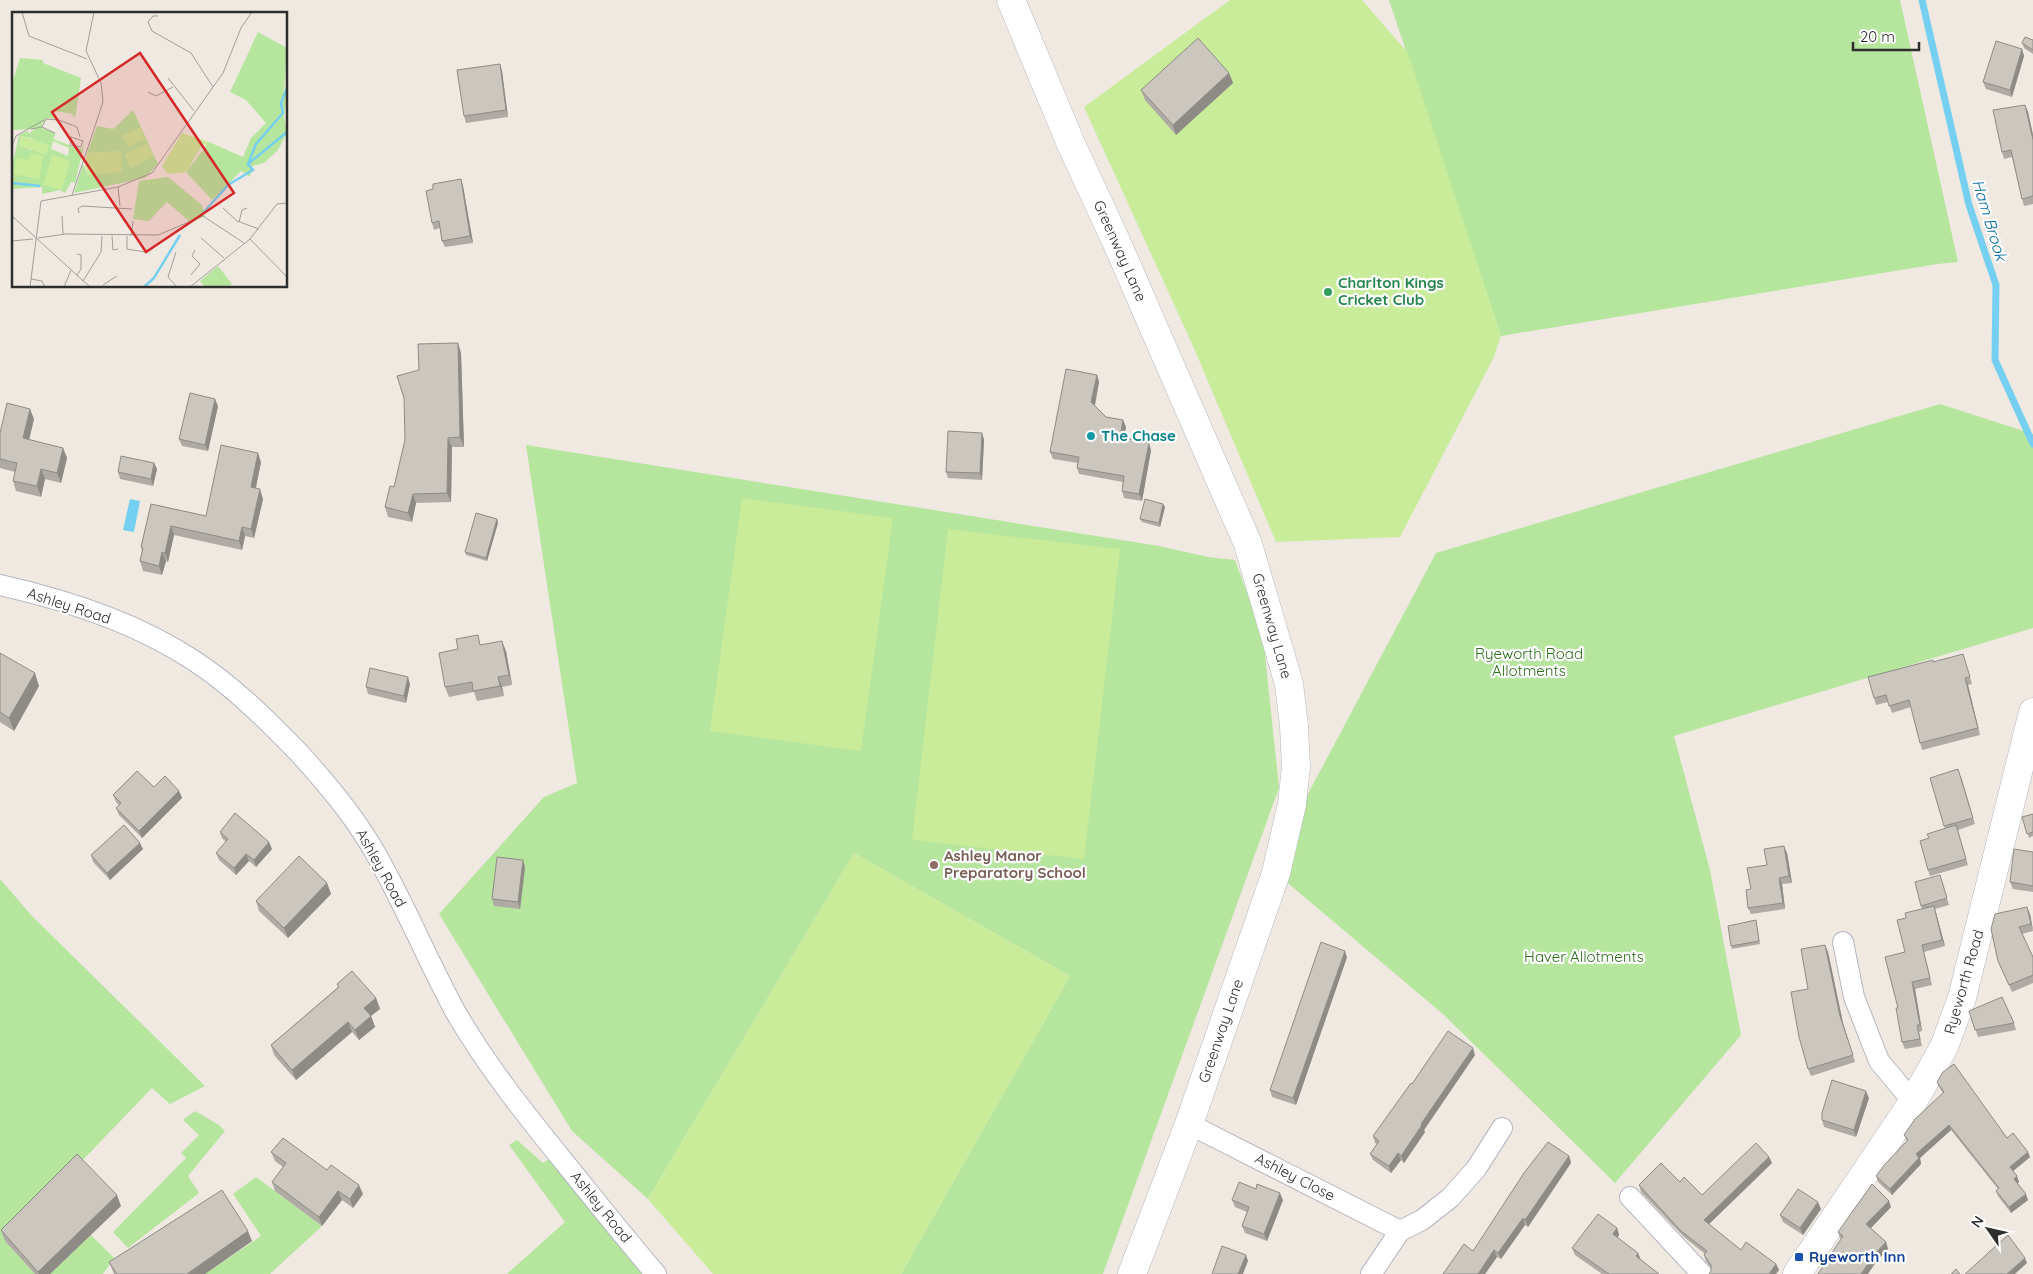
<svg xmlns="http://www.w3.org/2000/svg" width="2033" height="1274" viewBox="0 0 2033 1274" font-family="Quicksand,sans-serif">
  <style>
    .green { fill: #b6e59e }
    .pitch { fill: #c9ec9a }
    .water { fill: #75cff0 }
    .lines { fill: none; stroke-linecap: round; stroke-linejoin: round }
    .stream { stroke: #75cff0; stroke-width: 7 }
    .street-casing { stroke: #b4b7c1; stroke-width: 22 }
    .secondary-casing { stroke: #b4b7c1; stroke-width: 29 }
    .street { stroke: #fff; stroke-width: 20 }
    .secondary { stroke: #fff; stroke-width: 28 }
    .wall { fill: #afaba4 }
    .shaded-wall { fill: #8e8b86 }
    .building { fill: #cbc7bf; stroke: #8e8b86 }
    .leisure-dot { fill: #2e9e5b; stroke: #fff; stroke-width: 2 }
    .culture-dot { fill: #0f9aa8; stroke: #fff; stroke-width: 2 }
    .education-dot { fill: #8d6e63; stroke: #fff; stroke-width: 2 }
    .transit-dot { fill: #1a4fb4; stroke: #fff; stroke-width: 2 }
    .labels { text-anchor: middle; stroke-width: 4.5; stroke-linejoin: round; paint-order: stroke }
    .street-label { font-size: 15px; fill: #2e2e2e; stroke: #fff }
    .leisure-label { font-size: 15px; font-weight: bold; fill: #27864d; stroke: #fff; text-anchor: start }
    .culture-label { font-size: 15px; font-weight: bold; fill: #0d838f; stroke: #fff; text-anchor: start }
    .park-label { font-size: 15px; fill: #2c6e1b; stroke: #fff }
    .education-label { font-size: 15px; font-weight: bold; fill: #785e54; stroke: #fff; text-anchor: start }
    .transit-label { font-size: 15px; font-weight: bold; fill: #164399; stroke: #fff; text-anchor: start }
    .water-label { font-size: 16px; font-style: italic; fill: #0d6fa3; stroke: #fff }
    .inset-river { fill: none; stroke: #75cff0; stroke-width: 2.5 }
    .inset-road { fill: none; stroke: #a29e99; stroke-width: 1 }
    .view { fill: #d62828; fill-opacity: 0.15; stroke: #d62828; stroke-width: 2.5 }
    .inset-edge { fill: none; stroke: #2e2e2e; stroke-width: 2.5 }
  </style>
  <rect width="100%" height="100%" fill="#efe9e1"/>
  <path class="green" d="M1389,0H1900L1958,262L1937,264L1501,336Z
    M1940,404L2033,434V628L1674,736L1710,870L1741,1035L1615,1183L1444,1015L1276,873L1284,839L1436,553Z
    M526,445L1159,546L1208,557L1235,560L1263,636L1279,788L1103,1274H901L1070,976L854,853L648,1199L572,1131L439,914L544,797L577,783Z
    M0,879L32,916L205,1086L170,1104L152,1088L5,1241L35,1274H0Z
    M195,1111L219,1125L225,1131L188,1176L199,1193L128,1248L113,1232L186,1158L181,1153L199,1135L183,1120Z
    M517,1140L543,1163L554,1155L653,1274H507L565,1222L509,1145Z
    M256,1177L322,1226L270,1274H205L261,1236L233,1194Z
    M91,1235L114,1258L103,1274H50Z"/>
  <path class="pitch" d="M1230,0H1362L1408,53L1501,336L1493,359L1400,537L1276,542L1193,346L1084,107Z
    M742,498L893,518L861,751L710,731Z
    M948,529L1120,549L1084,859L912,840Z
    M854,853L1070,976L901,1274H713L648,1199Z"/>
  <path class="water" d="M130,499L140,501L134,532L123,530Z"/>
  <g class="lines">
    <path class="stream" d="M1922,0L1969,205L1996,285L1995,360L2033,444"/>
    <defs>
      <path id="street" d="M0,585C67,600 135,622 193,660C233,686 267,720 300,754C325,782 350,811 370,844C402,897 425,956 455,1011C486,1065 526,1115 565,1163C595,1200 625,1238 656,1274
        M1843,942L1854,997L1879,1061L1913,1102
        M1189,1124L1400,1231
        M1630,1197L1702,1274
        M1371,1274L1400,1231L1422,1220L1450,1198L1476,1169L1502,1128"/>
      <path id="secondary" d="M1011,0L1071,144L1116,241L1248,544L1289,684L1294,726L1296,767L1292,804L1276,873L1189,1124L1132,1274
        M1797,1274L1913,1102L1944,1047L1962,998L2033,712"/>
    </defs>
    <use href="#street" class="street-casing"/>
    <use href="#secondary" class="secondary-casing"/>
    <use href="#street" class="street"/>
    <use href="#secondary" class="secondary"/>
  </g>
  <path class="wall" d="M2033,40V54L2024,48L2022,43Z
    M2022,49L2024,56L2012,97L1986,89L1983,82Z
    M500,64L502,71L508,117L466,123L464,116Z
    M1229,73L1233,83L1176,135L1145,100L1141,90Z
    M2025,105L2028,112L2033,135V204L2024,206L2022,199L2012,157L2004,159L2002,152Z
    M461,179L463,186L473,243L445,247L442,241L440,228L434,230L432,223L433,189Z
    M458,343L461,353L464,447H452L451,502L416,503L412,522L388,517L385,507L394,487L405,440L419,370Z
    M1097,375L1099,382L1095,406L1106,417L1123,420L1126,427L1124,438L1151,450L1142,501L1124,498L1122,491L1123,482L1079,474L1077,468L1078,463L1053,459L1050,452Z
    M218,406L208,451L182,446L179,439Z
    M34,419L29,440L63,448L67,458L61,483L45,479L41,497L16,491L13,481L15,472L0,468V433Z
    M982,433L984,440L982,480L948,478L946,472Z
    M261,462L256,488L263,499L254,538L245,536L242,550L174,535L168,562L166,561L162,575L143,571L140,561L142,551L141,547L151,504L206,516Z
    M154,463L157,469L153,486L120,479L118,472Z
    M1165,507L1160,527L1142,522L1140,519Z
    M497,519L498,523L487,561L466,555L465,552Z
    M482,645L506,651L512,685L502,687L504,696L477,701L474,692L449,697L445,687Z
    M0,653L39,686L14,731L0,722Z
    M1963,654L1972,684L1968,685L1980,735L1922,750L1911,707L1892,713L1888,702L1876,705L1874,698L1933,662Z
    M410,684L406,703L368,694L366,687Z
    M1961,776L1975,824L1958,830L1968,865L1930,876L1928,870L1929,838L1945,829L1930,778Z
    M179,791L182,798L142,838L119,815L116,808L119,805L116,802L113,795Z
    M2033,814V836L2029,838L2022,817Z
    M220,832L272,849L256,867L249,861L236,875L219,860L216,853L226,842L222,838Z
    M143,849L110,880L93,862L91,855Z
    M2033,852V892L2013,889L2010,882Z
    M1787,853L1792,883L1782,884L1785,909L1751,914L1748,908L1751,889L1767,865Z
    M525,867L520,909L494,906L492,899Z
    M1940,875L1949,905L1935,909L1945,946L1924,952L1932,985L1915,989L1922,1031L1919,1032L1922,1046L1905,1049L1902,1042L1898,1008L1905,952L1906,918L1922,909L1921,906Z
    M327,883L331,894L288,938L259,911L256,901Z
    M2030,914L2033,931L2022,934L2033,957V983L2012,992L1998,961L1991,929Z
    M1756,920L1760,944L1732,949L1731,946Z
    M1825,945L1828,952L1843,1023L1855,1062L1811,1076L1808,1069Z
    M1347,957L1296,1105L1272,1097L1270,1090Z
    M337,984L376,998L380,1009L371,1016L375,1027L359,1040L352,1032L296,1080L274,1055L271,1045L338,987Z
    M1969,1011L2014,1023L2016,1030L1978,1037Z
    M1475,1055L1424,1130L1425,1132L1404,1163L1401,1160L1391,1173L1373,1160L1370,1154L1377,1144L1375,1143L1373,1136L1412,1084Z
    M1937,1082L2030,1157L2013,1171L2017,1176L2019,1182L2017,1184L2028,1200L2011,1213L1998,1196L1996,1191L1998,1189L1951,1130L1920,1158L1921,1164L1892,1195L1878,1182L1876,1176L1907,1141L1904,1135L1943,1093L1939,1087Z
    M1869,1098L1856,1137L1824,1127L1822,1120Z
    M271,1152L327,1170L363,1194L353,1208L342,1200L322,1226L275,1191L272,1182L283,1167L275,1161Z
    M1569,1156L1571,1163L1528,1227L1525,1225L1501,1259L1497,1257L1485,1274H1443L1473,1251Z
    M1769,1157L1772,1163L1709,1224L1741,1250L1776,1264L1779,1270L1711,1271V1268L1706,1261L1704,1255L1705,1254L1684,1237L1641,1192L1639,1185L1680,1182L1702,1195Z
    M1256,1189L1283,1200L1267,1241L1245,1233L1242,1226L1247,1212L1235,1207L1232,1200Z
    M121,1206L50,1274H35L5,1241L1,1230Z
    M1891,1207L1871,1228L1886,1242L1888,1249L1876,1262L1840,1238L1838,1232Z
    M1821,1209L1803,1235L1783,1222L1780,1215Z
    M1617,1228L1619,1235L1617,1237L1641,1260L1659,1274H1602L1575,1255L1572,1248Z
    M252,1241L205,1274H114L109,1262Z"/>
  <path class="shaded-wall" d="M2022,49L2024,56L2012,97L2010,90Z
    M500,64L502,71L508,117L506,110Z
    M1229,73L1233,83L1176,135L1173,125Z
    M2025,105L2028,112L2033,135V140Z
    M461,179L463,186L473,243L470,236Z
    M458,343L461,353L464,447L460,437Z
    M1097,375L1099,382L1094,409L1091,402Z
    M215,399L218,406L208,451L205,445Z
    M30,409L34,419L27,448L23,438Z
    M1123,420L1126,427L1123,444L1120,437Z
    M982,433L984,440L982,480L980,473Z
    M448,438L452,447L451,502L447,493Z
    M1149,443L1151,450L1142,501L1139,494Z
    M63,448L67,458L61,483L57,473Z
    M258,453L261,462L254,496L251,487Z
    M154,463L157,469L153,486L151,479Z
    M41,469L45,479L41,497L37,486Z
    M260,489L263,499L254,538L251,529Z
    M413,494L416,503L412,522L408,513Z
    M1163,504L1165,507L1160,527L1159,523Z
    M497,519L498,523L487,561L486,558Z
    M171,526L174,535L168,562L165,553Z
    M242,527L245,536L242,550L239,541Z
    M162,552L166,561L162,575L159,566Z
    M502,641L506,651L512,685L509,675Z
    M35,673L39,686L14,731L9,718Z
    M408,677L410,684L406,703L404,696Z
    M498,677L502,687L504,696L500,686Z
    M1965,678L1968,685L1980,735L1978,728Z
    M179,791L182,798L142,838L139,831Z
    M269,842L272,849L256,867L254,860Z
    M140,843L143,849L110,880L107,873Z
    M1784,846L1787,853L1792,883L1789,876Z
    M246,854L249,861L236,875L234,868Z
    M523,860L525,867L520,909L518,902Z
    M1779,878L1782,884L1785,909L1783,903Z
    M327,883L331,894L288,938L284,928Z
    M1934,906L1936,913L1945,946L1942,940Z
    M2027,907L2030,914L2033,930L2031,924Z
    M1825,945L1828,952L1843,1023L1855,1062L1840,1016Z
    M1345,951L1347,957L1296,1105L1293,1098Z
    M1912,982L1915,989L1922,1031L1920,1025Z
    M376,998L380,1009L368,1018L364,1008Z
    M371,1016L375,1027L359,1040L355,1030Z
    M348,1022L352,1032L296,1080L292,1070Z
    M1473,1048L1475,1055L1424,1130L1425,1132L1404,1163L1401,1156L1421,1124Z
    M1866,1091L1869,1098L1856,1137L1854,1130Z
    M1949,1125L1951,1130L1920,1158L1921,1164L1892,1195L1890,1189L1916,1154Z
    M2028,1152L2030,1157L2012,1172L2010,1167Z
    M1398,1153L1401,1160L1391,1173L1389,1166Z
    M1569,1156L1571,1163L1528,1227L1525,1220Z
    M1769,1157L1772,1163L1706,1227L1704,1220Z
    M2017,1176L2019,1182L2016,1185L2014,1179Z
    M359,1185L363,1194L353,1208L350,1199Z
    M338,1191L342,1200L322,1226L319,1217Z
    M1280,1193L1283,1200L1267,1241L1264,1234Z
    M2026,1194L2028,1200L2011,1213L2009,1207Z
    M117,1195L121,1206L50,1274H39L38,1272Z
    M1889,1201L1891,1207L1868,1231L1866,1224Z
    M1818,1202L1821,1209L1803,1235L1800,1228Z
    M1523,1218L1525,1225L1501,1259L1498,1253Z
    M1617,1228L1619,1235L1615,1241L1613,1234Z
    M248,1231L252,1241L205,1274H187Z
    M1886,1242L1888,1249L1876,1262L1868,1274H1861L1874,1255Z
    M1494,1250L1497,1257L1485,1274H1478Z
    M1638,1253L1641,1260L1636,1256Z
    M1246,1255L1248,1261L1243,1274H1238Z
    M2025,1258L2027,1263L2015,1274H2007Z
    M1776,1264L1779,1270L1776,1274H1769Z"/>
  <path class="building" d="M2025,37L2033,40V50L2022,43Z
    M1198,38L1229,73L1173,125L1141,90Z
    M1996,41L2022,49L2010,90L1983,82Z
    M500,64L506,110L464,116L457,70Z
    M2025,105L2033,140V196L2022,199L2011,150L2002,152L1993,110Z
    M461,179L470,236L442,241L439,221L432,223L426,191L433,189V184Z
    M458,343L460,437L448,438L447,493L413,494L408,513L385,507L390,486L394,487L405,440L404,398L397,376L419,370L418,344Z
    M1066,369L1097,375L1091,402L1106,417L1123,420L1120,437L1149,443L1139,494L1122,491L1124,476L1077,468L1079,457L1050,452Z
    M190,393L215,399L205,445L179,439Z
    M7,403L30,409L23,438L63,448L57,473L41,469L37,486L13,481L17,463L0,459V433Z
    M948,431L982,433L980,473L946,472Z
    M221,445L258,453L251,487L260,489L251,529L242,527L239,541L171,526L165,553L162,552L159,566L140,561L143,548L141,547L151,504L206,516Z
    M121,456L154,463L151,479L118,472Z
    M1145,499L1163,504L1159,523L1140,519Z
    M476,513L497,519L486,558L465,552Z
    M478,635L480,645L502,641L509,675L498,677L500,686L473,691L472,682L445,687L439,653L458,649L456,639Z
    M0,653L35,673L9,718L0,712Z
    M1963,654L1970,677L1965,678L1978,728L1920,743L1909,700L1889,706L1886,695L1874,698L1868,677L1933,660V662Z
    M370,668L408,677L404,696L366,687Z
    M1958,769L1973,818L1944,826L1930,778Z
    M137,771L154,787L165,776L179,791L139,831L116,808L121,803L113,795Z
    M235,813L269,842L254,860L246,854L234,868L216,853L228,839L220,832Z
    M2033,814V832L2027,834L2022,817Z
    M124,825L140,843L107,873L91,855Z
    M1956,825L1966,859L1928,870L1920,841L1929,838L1927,834Z
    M1784,846L1789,876L1779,878L1783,903L1748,908L1746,890L1751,889L1747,868L1767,865L1764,849Z
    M2014,849L2033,852V886L2010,882Z
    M299,856L327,883L284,928L256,901Z
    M497,857L523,860L518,902L492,899Z
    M1940,875L1947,898L1921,906L1915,882Z
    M1934,906L1942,940L1922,945L1930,978L1912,982L1920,1025H1917L1920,1039L1902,1042L1896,1008H1898L1885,957L1905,952L1897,920L1906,918L1905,913Z
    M2027,907L2031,924L2019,927L2033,957V975L2009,985L1998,961L1991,929L1995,914Z
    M1756,920L1759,941L1731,946L1728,926Z
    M1321,942L1345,951L1293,1098L1270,1090Z
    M1825,945L1840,1016L1853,1055L1808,1069L1799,1037L1791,992L1808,989L1801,949Z
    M352,971L376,998L364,1008L371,1016L355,1030L348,1022L292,1070L271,1045L339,987L337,984Z
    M2002,997L2014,1023L1975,1030L1969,1011Z
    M1448,1031L1473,1048L1421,1124L1422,1125L1401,1156L1398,1153L1389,1166L1370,1154L1379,1141L1373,1136L1411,1083L1412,1084Z
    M1954,1064L2007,1138L2013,1133L2028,1152L2010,1167L2017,1176L2014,1179L2026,1194L2009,1207L1996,1191L1999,1188L1949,1125L1916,1154L1919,1158L1890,1189L1876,1176L1885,1164L1908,1140L1904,1135L1915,1119L1944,1092L1937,1082L1943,1072Z
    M1832,1080L1866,1091L1854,1130L1822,1120V1113Z
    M283,1138L327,1170L331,1165L359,1185L350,1199L338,1191L319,1217L272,1182L286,1163L271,1152Z
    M1548,1142L1569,1156L1525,1220L1523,1218L1498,1253L1494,1250L1478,1274H1443L1464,1244L1473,1251L1524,1173Z
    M1756,1143L1769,1157L1704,1220L1741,1250L1746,1242L1776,1264L1769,1274H1709L1711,1271V1265L1704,1255L1707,1251L1681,1231L1639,1185L1661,1163L1680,1182L1684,1177L1702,1195Z
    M77,1154L117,1195L38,1272L1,1230Z
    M1239,1182L1256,1189L1257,1184L1280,1193L1264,1234L1242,1226L1249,1207L1232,1200Z
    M1872,1184L1889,1201L1866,1224L1886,1242L1874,1255L1861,1274H1818L1843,1236L1838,1232Z
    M1798,1189L1818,1202L1800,1228L1780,1215Z
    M222,1190L248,1231L187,1274H117L109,1262Z
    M1598,1214L1617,1228L1613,1234L1638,1253L1636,1256L1659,1274H1609L1572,1248Z
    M2008,1235L2025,1258L2007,1274H1965Z
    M1222,1246L1246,1255L1238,1274H1212Z
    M1956,1269L1960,1274H1951Z"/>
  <circle class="leisure-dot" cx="1328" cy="292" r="5"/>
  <circle class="culture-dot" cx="1091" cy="436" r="5"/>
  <circle class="education-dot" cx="934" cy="865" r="5"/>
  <rect class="transit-dot" x="1794" y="1252" width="10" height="10" rx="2.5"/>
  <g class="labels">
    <g class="street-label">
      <text transform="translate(1120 251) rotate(66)" y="5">Greenway Lane</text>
      <text transform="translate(69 606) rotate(18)" y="5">Ashley Road</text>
      <text transform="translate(1272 626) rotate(74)" y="5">Greenway Lane</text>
      <text transform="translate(381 868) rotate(61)" y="5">Ashley Road</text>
      <text transform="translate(1964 982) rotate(-74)" y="5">Ryeworth Road</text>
      <text transform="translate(1221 1031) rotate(-71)" y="5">Greenway Lane</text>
      <text transform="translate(1295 1177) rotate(27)" y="5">Ashley Close</text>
      <text transform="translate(601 1207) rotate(51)" y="5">Ashley Road</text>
    </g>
    <g class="leisure-label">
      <text x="1338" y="288">Charlton Kings<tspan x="1338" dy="17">Cricket Club</tspan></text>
    </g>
    <g class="culture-label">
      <text x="1101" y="441">The Chase</text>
    </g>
    <g class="park-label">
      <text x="1529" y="659">Ryeworth Road<tspan x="1529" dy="17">Allotments</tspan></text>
      <text x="1584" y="962">Haver Allotments</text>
    </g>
    <g class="education-label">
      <text x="944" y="861">Ashley Manor<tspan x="944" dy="17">Preparatory School</tspan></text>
    </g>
    <g class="transit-label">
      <text x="1809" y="1262">Ryeworth Inn</text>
    </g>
    <g class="water-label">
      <text transform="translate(1990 220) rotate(73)" y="6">Ham Brook</text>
    </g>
  </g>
  <g transform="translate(12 12)">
    <rect width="275" height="275" fill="#efe9e1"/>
    <path d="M246,20L275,36L272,80L275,83L272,104L275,121L266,138L252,151L240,154L238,165L229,159L200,188L174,160L197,130L231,145L239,126L254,111L234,88L218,80ZM8,46L31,48V51L69,66L63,106L60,102L43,99L42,104L47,107L36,106L30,112V116L44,121L41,127L57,133L70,137L73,130L63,171L59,170L53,181L48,178L30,182V175L0,177V154L7,123L15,119L20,123L18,120L23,117L0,118V72ZM9,124L21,127V129L37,134L19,138L7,133ZM41,129L57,136L56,144L39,137ZM121,98L146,152L133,166L62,181L71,152L76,163L109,140L75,141L85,114L101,117ZM156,165L190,193L193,204L179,211L155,190L137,209L121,207L127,169ZM206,254L220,272L216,275H193L188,269Z" fill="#b6e59e" fill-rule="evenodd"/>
    <path d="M128,115L133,127L116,135L110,124ZM170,121L197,130L196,134L191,132L174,160L156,162L150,154ZM9,124L37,133L34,143L7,133ZM135,131L142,144L119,156L112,143ZM109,139L110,160L76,163L73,152L75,141ZM19,141L31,144L27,167L1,162L4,146L17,148ZM40,143L58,149L50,178L31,173Z" fill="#c9ec9a"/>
    <path class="inset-river" d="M236,152L275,120M0,171L28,174M191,201L216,173L241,158L236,152L244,132L271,101L269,91L275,76M132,275L142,266L168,223"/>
    <path class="inset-road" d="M10,0L17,24L75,47M146,4H141L136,10L140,19L179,41L201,75M156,66L182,99M136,80L144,84L161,75M30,115L34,107L47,108L65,115L68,125M19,117L30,115L43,121M71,129L59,125L58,133L69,135L71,128M0,134L4,124L32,108M106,175L108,194M60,183L91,90L89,71L74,39L82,0M211,196L225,209L247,217M67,201L66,197L70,194L120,197M0,204L78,275M50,204L51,222M227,210L230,198L235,196M100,224L101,238L106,237M115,224V237L133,240L140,237M119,224L121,209M26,226L54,222L146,223L191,204L232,231M189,226L212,246M238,227L275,265M0,229L21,227M164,240L156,265L165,275M65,263L69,257V243L65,242M179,263L188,252L180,244L183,238M19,267L30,269L33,275M71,269L89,240L90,224M91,273L105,264M18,275L29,189L106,175L140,161L211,61L229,16L240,0M52,275L59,258M178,275L238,227L265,192L275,191"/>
    <path class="view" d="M128,41L222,181L134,240L40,100Z"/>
    <rect width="275" height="275" class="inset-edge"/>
  </g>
  <g transform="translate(1988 1229) rotate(304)" stroke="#ffffff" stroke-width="4" paint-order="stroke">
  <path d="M0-4L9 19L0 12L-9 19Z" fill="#2e2e2e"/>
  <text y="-8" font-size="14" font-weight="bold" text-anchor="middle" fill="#2e2e2e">N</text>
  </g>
  <path d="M1853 42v8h66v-8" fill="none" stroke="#2e2e2e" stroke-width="2.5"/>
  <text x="1860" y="42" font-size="15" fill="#2e2e2e" stroke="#ffffff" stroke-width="4" paint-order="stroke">20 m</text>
</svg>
